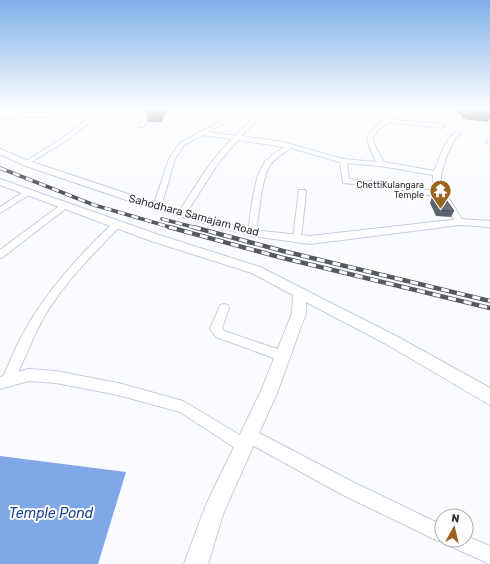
<svg xmlns="http://www.w3.org/2000/svg" width="490" height="564" viewBox="0 0 490 564" font-family="Rubik,sans-serif">
  <style>
    .water { fill: #80a7e8 }
    .lines { fill: none; stroke-linecap: round; stroke-linejoin: round }
    .minor-casing { stroke: #c4cddd; stroke-width: 2 }
    .tertiary-casing { stroke: #c4cddd; stroke-width: 2 }
    .secondary-casing { stroke: #c4cddd; stroke-width: 2 }
    .minor { fill: #fff; fill-rule: evenodd }
    .tertiary { fill: #fff; fill-rule: evenodd }
    .secondary { fill: #fff; fill-rule: evenodd }
    .rail-far1-casing { stroke: #56595f; stroke-width: 3.5 }
    .rail-casing { stroke: #56595f; stroke-width: 4.5 }
    .rail-far1 { stroke: #fff; stroke-width: 2.5; stroke-dasharray: 7; stroke-linecap: butt }
    .rail { stroke: #fff; stroke-width: 3; stroke-dasharray: 8; stroke-linecap: butt }
    .wall { fill: #5b636f }
    .shaded-wall { fill: #4a505a }
    .building { fill: #6a7381; stroke: #4a505a }
    .labels { text-anchor: middle; stroke-width: 4; stroke-linejoin: round; paint-order: stroke }
    .far-poi-label { font-size: 9px; fill: #2e3138; stroke: #fff; text-anchor: end }
    .street-label { font-size: 11px; fill: #2e3138; stroke: #fff }
    .near-water-label { font-size: 14px; font-style: italic; fill: #1a4692; stroke: #fff }
  </style>
  <rect width="100%" height="100%" fill="#fafcff"/>
  <path class="water" d="M0,456L126,472L98,564H0Z"/>
  <g class="lines">
    <defs>
      <path id="minor" d="M90,108H96L89,115H85V113Z
        M148,108H154L143,127H139L138,126Z
        M200,108H205L201,113H197Z
        M245,108H251L208,132L235,136L265,108H270L241,136L283,142L343,159L376,162L369,146L367,137L374,128L383,121L332,108H341L387,119L397,111L390,108H397L403,110L393,120L442,124L445,126L442,128L389,122L378,130L373,137L375,146L384,162L434,171C439,161 447,131 460,132V134L456,137L447,155L441,174V186L464,222L460,225L457,224L440,197L386,187L343,183L340,162L291,148C284,153 276,157 271,164C261,177 259,215 256,233L255,235H249L248,233C251,212 253,179 265,162C270,156 278,151 285,147L238,140L219,162L185,215H179L178,213C195,188 210,160 232,139L203,135L184,145L175,159L161,207L160,209H154L153,207L169,159L180,143ZM347,163L381,166L433,175V186L437,192L386,183L349,179Z
        M319,108H329L326,110Z
        M481,108L490,109V113L482,109Z
        M0,110L24,113L27,115L24,117L0,114Z
        M97,112L102,113L67,140L28,164H24V162L63,138Z
        M490,138V145L487,143V140Z
        M299,190H305L306,192L301,238L297,241L293,238Z
        M25,191H31L32,193L0,213V207Z
        M62,204H65L69,206L3,257L0,258V250Z
        M117,221L120,222L121,224L120,226C94,253 67,280 47,312C35,331 28,352 18,372L28,369L56,371L118,383L183,401L243,437L245,431L250,429L255,431L353,482L442,525V540H466V536L490,546V564L450,546L448,540L442,542L436,540L341,494L252,445L250,451L245,453L240,451L180,412L118,395L56,383L28,381L0,389V377L3,376C10,363 15,348 23,334C46,291 79,256 114,222Z
        M224,304L228,305L229,308L222,328L224,331L286,352L288,356L286,360L282,361L216,337L210,329L219,308L220,305Z"/>
      <path id="tertiary" d="M0,149L29,161L161,205L252,230L310,236L460,219L490,221V227L460,225L310,244L252,236L153,209L23,165L0,154Z
        M0,179L159,235L260,267L396,336L490,388V405L386,344L306,302V313L277,393L223,514L208,564H184L206,505L261,391L292,313L293,295L252,273L151,241L0,185Z"/>
      <path id="secondary" d="M120,108H140L136,110L85,115L0,118V114L68,112Z"/>
    </defs>
    <use href="#minor" class="minor-casing"/>
    <use href="#tertiary" class="tertiary-casing"/>
    <use href="#secondary" class="secondary-casing"/>
    <use href="#minor" class="minor"/>
    <use href="#tertiary" class="tertiary"/>
    <use href="#secondary" class="secondary"/>
    <defs>
      <path id="rail-far1" d="M0,168L94,205L173,228
        M162,219L197,228"/>
      <path id="rail" d="M169,227L279,257L490,308
        M193,227L283,251L490,301"/>
    </defs>
    <use href="#rail-far1" class="rail-far1-casing"/>
    <use href="#rail" class="rail-casing"/>
    <use href="#rail-far1" class="rail-far1"/>
    <use href="#rail" class="rail"/>
  </g>
  <path class="wall" d="M146,108H167L168,109L161,122H148L145,109Z
    M457,108H487L490,113V117L488,122L463,119Z
    M432,197L454,211L451,217L436,216L430,203Z"/>
  <path class="shaded-wall" d="M159,108H167L168,109L161,122L158,109Z"/>
  <path class="building" d="M146,108H159L158,109H145Z
    M464,108H487L490,113V115L466,112Z
    M432,197L445,198L454,211L439,210Z"/>
  <linearGradient id="sky" x2="0" y2="1"><stop stop-color="#7eafe8"/><stop offset="0.58" stop-color="#fdfeff"/><stop offset="1" stop-color="#fdfeff" stop-opacity="0"/></linearGradient>
  <rect width="490" height="187" fill="url(#sky)"/>
  <defs>
    <symbol id="temple-pin" viewBox="-11 -11 22 30"><path d="M0 17L-7.5 6A9.5 9.5 0 1 1 7.5 6Z" fill="#9c6420" stroke="#fff"/><path d="M0-6L5-2H3V0L6.5 2.5H4V6H1.5V3h-3V6H-4V2.5H-6.5L-3 0V-2H-5Z" fill="#fff"/></symbol>
  </defs>
  <g fill-rule="evenodd">
    <use href="#temple-pin" x="428" y="178" width="25" height="34"/>
  </g>
  <g class="labels">
    <g class="far-poi-label">
      <text x="424" y="188">ChettiKulangara<tspan x="424" dy="10">Temple</tspan></text>
    </g>
    <g class="street-label">
      <text transform="translate(194 215) rotate(15)" y="4">Sahodhara Samajam Road</text>
    </g>
    <g class="near-water-label">
      <text x="51" y="518">Temple Pond</text>
    </g>
  </g>
  <g transform="translate(454 528) rotate(8)"><circle r="19" fill="#ffffff" stroke="#abadaf"/>
  <path d="M0-3L7 15L0 10L-7 15Z" fill="#9c6420"/>
  <text y="-6" font-size="11" font-weight="bold" text-anchor="middle" fill="#2e3138">N</text>
  </g>
</svg>
